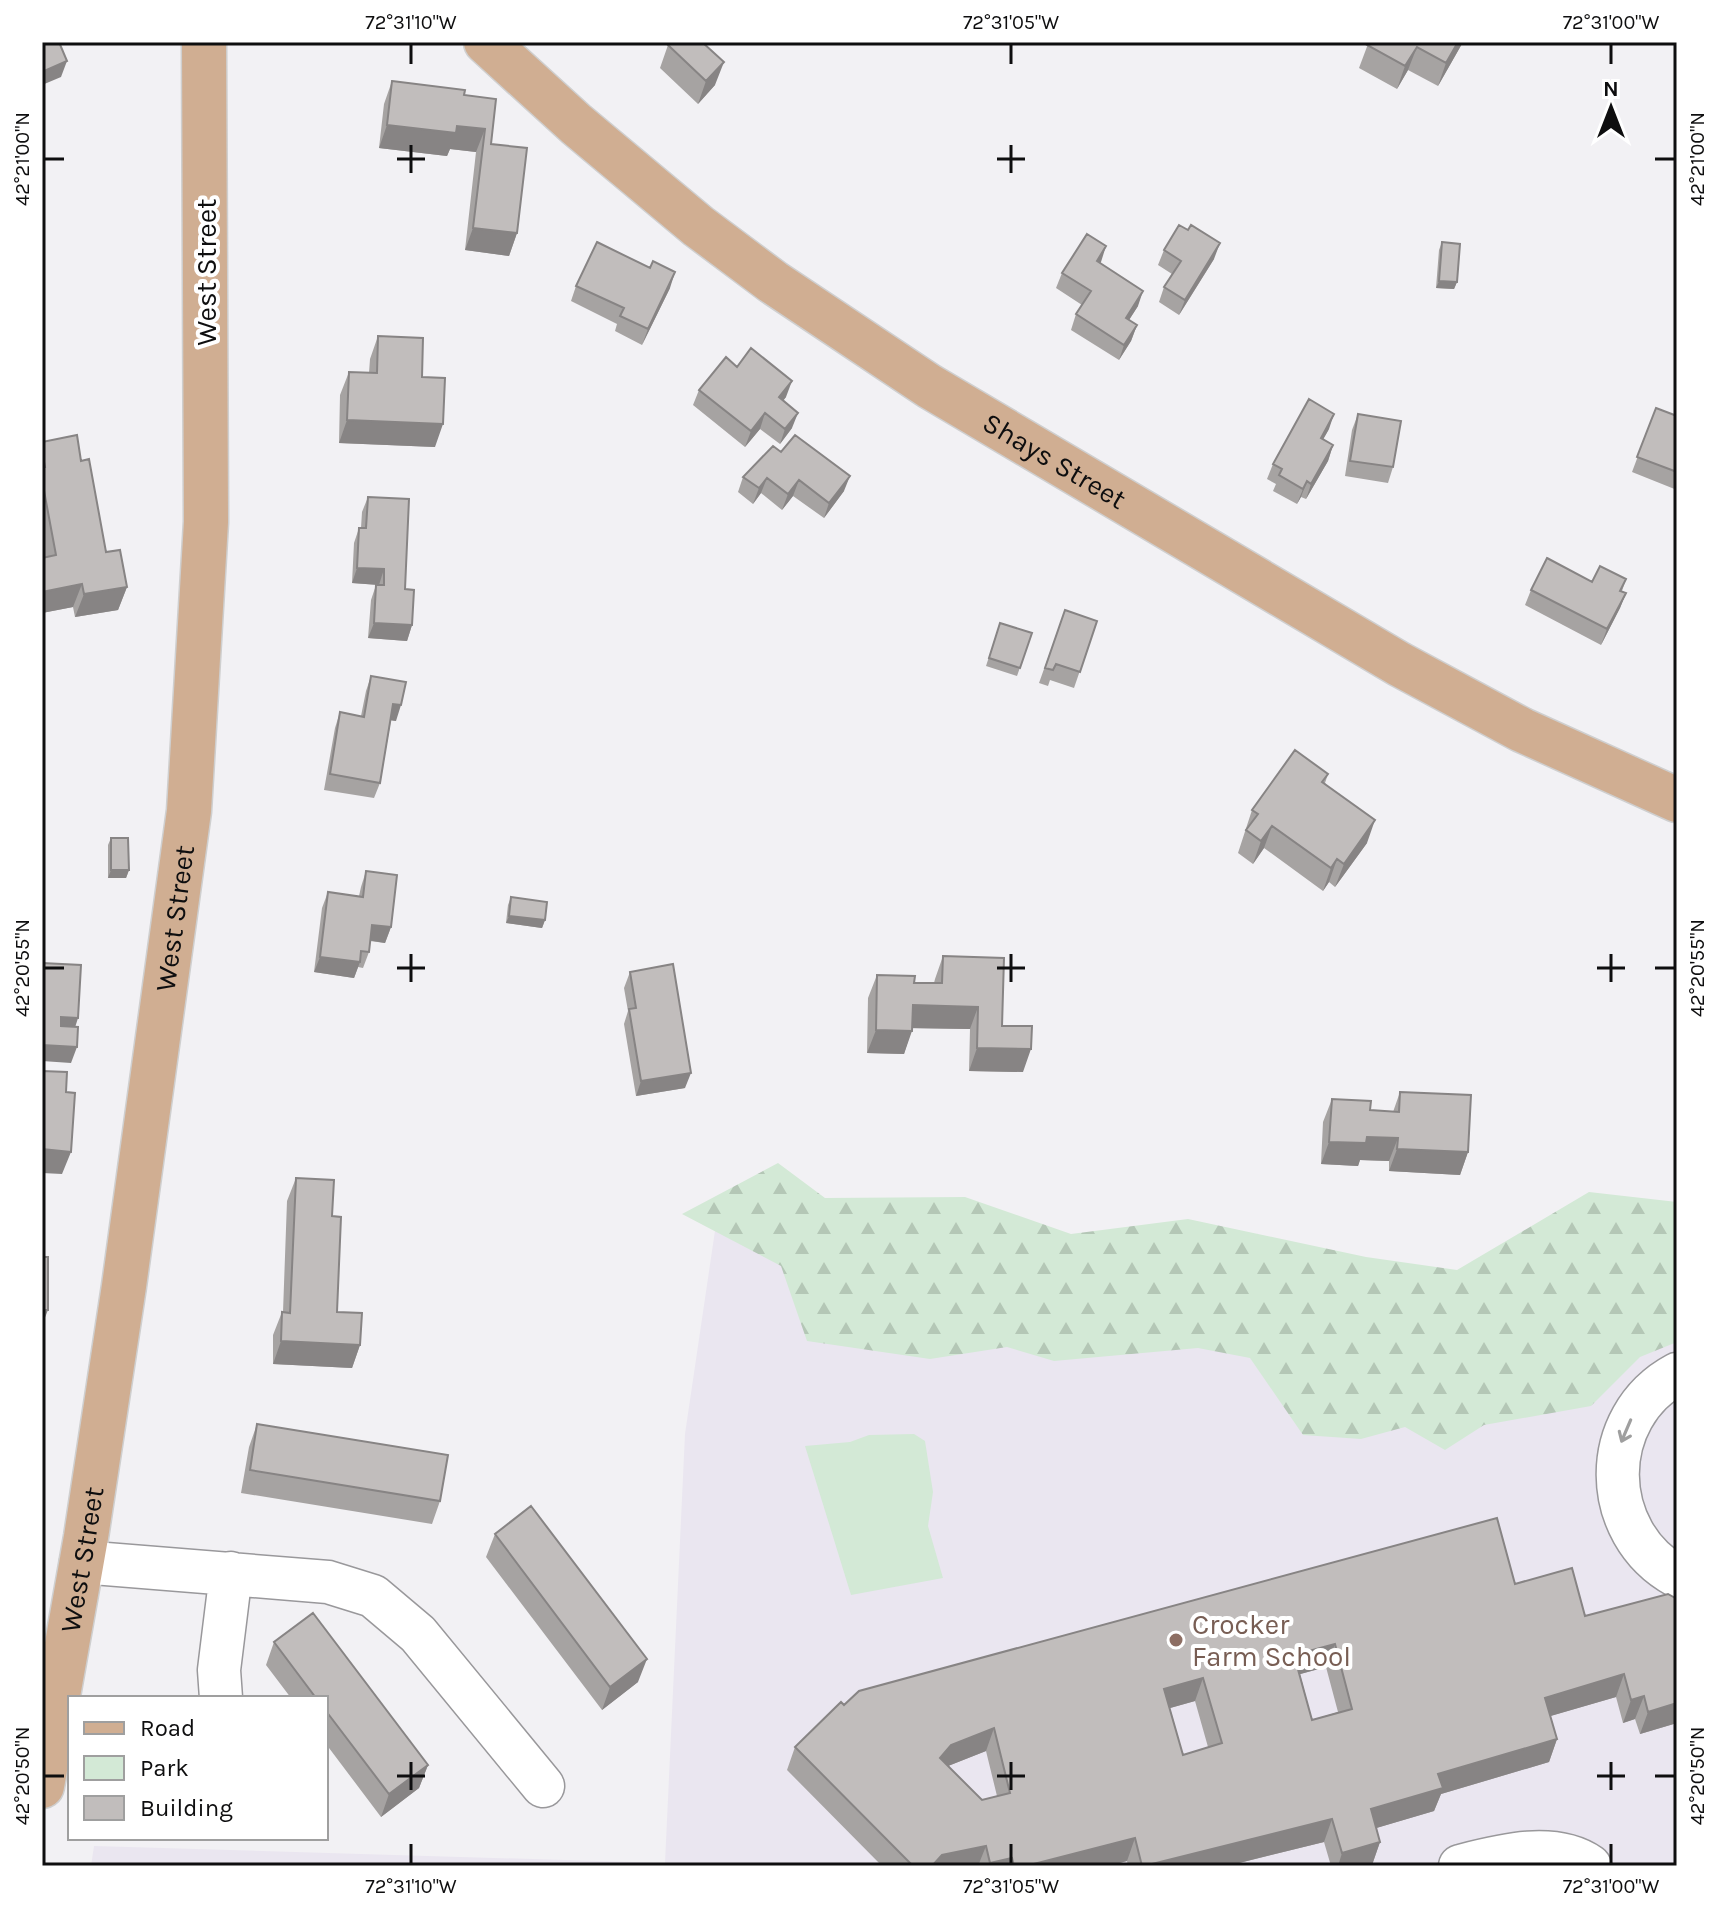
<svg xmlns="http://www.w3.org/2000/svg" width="1719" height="1908" viewBox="0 0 1719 1908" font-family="Karla,sans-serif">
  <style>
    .built { fill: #eae6f0 }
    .green { fill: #d3e9d6 }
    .forest { fill: url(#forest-firs) }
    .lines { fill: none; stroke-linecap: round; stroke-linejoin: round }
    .minor-casing { stroke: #99989b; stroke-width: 45 }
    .major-casing { stroke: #cfcfcf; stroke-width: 47 }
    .minor { stroke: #fff; stroke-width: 42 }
    .major { stroke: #d0ae92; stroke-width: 44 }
    .wall { fill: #a6a3a2; fill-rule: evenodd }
    .shaded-wall { fill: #878484 }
    .building { fill: #c1bdbc; stroke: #878484; stroke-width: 2; fill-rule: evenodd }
    .oneway { stroke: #9f9f9f }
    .ticks { fill: none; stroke: #0e0e0f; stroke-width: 3 }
    .education-dot { fill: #8d6e63; stroke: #fff; stroke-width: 3 }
    .labels { text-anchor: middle; stroke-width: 8; stroke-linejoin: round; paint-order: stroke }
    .street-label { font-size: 28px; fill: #0e0e0f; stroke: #fff }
    .education-label { font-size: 28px; fill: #785e54; stroke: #fff; text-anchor: start }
    .neatline { fill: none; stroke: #0e0e0f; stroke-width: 3 }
    .ticks-label { font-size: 20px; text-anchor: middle; fill: #0e0e0f }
  </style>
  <defs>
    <pattern id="forest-firs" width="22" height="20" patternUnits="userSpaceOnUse" patternTransform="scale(2)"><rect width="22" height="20" fill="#d3e9d6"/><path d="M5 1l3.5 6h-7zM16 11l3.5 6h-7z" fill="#b4c7b6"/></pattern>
  </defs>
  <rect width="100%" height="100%" fill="#f2f1f4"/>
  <path class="built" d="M716,1224L1677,1291V1866H91L94,1846L665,1863L685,1434Z"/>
  <path class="green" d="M914,1434L925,1441L933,1492L928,1526L943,1578L851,1595L805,1446L850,1442L869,1435Z"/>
  <path class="forest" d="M778,1163L825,1198L965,1197L1071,1234L1188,1219L1366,1257L1457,1270L1589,1192L1677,1202V1342L1640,1357L1591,1406L1484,1425L1445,1450L1405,1427L1361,1439L1303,1435L1250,1358L1198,1348L1054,1361L1007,1347L930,1359L807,1341L781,1266L682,1214Z"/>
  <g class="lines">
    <defs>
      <path id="minor" d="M1677,1374C1597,1417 1599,1533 1677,1576
        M81,1562L328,1582L373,1596L418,1634L543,1786
        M221,1698L219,1670L231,1573
        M1460,1866C1499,1856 1554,1841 1590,1866"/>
      <g id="major">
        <path id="s1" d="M486,42L576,124L698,226L773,282L929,386L1399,664L1522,730L1677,800"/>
        <path id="s2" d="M42,1786L86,1537L124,1286L189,811L206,522L204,42"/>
      </g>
    </defs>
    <use href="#minor" class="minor-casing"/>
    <use href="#major" class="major-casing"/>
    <use href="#minor" class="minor"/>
    <use href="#major" class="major"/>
  </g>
  <path class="wall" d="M664,42H702L715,85L698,104L660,68L668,45Z
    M1365,42H1463L1438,86L1408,70L1397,89L1359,68L1368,44Z
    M392,81L464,95L491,144L517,233L509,256L465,250L476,152L450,149L447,156L379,148L384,104Z
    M1442,242L1457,282L1454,289L1436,288L1439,250Z
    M1164,250L1214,259L1179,315L1159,302L1164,287L1172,274L1158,265Z
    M1100,263L1138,306L1129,320L1137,325L1131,341L1119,360L1071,330L1076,314L1082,305L1056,288L1062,273Z
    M576,286L670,288L642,345L615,331L617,324L571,301Z
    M378,336L422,377L435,447L339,443L340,395L349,372L369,373L370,359Z
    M737,367L786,397L783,401L792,428L780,444L760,429L745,447L693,405L699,390Z
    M1656,408L1677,416V490L1632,472Z
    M1358,414L1393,467L1388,483L1345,476L1352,430Z
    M1329,429L1323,439L1333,445L1328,461L1306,499L1301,497L1297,504L1273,491L1276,484L1267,479L1273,464Z
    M42,442L81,461L106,552L127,587L118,610L75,617L73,607L42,613V558H44L42,548Z
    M781,452L844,491L824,518L793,496L782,510L761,493L753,504L738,492L743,477Z
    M368,497L405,589L412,625L407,641L368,638L371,600L376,585H379L352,583L354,543L359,528H361L362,512Z
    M1626,579L1622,591L1626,593L1620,608L1601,645L1525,605L1531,590Z
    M1065,610L1097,621L1074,688L1050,680L1048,686L1039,683Z
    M1000,623L1032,633L1017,676L986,666Z
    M371,676L396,721L391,720L380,783L374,798L324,790L335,728L340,712L361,716L366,691Z
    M1328,774L1325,783L1367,843L1335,887L1329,882L1323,891L1264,848L1253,864L1238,853L1252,810Z
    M111,838L129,870L126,878H108V845Z
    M366,871L391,927L385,943L370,941L369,952L363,968L358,967L354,978L314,972L322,908L328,892L359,896L361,887Z
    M511,897L545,920L542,928L506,923L508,905Z
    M943,956L1002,1026L1023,1072L969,1071L970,1029L912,1028L904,1054L867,1053L868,998L877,975L914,983H934L935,979Z
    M630,972L685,1088L636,1096L624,1024L628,1011L624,988Z
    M1400,1092L1468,1152L1460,1175L1389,1171V1161L1360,1160L1358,1166L1321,1164L1323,1122L1332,1099L1370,1110L1393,1112Z
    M296,1178L332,1216L337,1312L360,1345L352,1368L273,1364V1335L282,1312H283L287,1201Z
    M257,1424L440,1501L432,1524L241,1493L249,1447Z
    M495,1534L638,1682L602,1710L486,1557Z
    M1515,1584L1585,1616L1677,1599V1723L1640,1734L1635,1719L1623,1723L1616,1697L1550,1716L1557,1739L1549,1762L1441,1794L1434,1811L1376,1828L1380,1842L1372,1865L1368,1866H1331L1324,1842L1227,1866H1128L1127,1861L1108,1866H882L787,1770L795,1747L844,1705ZM1326,1667L1338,1712L1312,1720L1300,1674ZM1195,1701L1208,1747L1183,1755L1170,1708ZM986,1751L997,1796L982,1800L948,1766Z
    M274,1642L428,1765L419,1788L381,1817L326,1744V1698H291L266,1665Z"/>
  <path class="shaded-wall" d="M1458,42H1463L1438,86L1446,63Z
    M1417,47L1408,70L1397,89L1405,66Z
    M67,61L61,77L42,85V72Z
    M724,62L715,85L698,104L706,81Z
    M387,125L457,126L485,129L476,152L450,149L447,156L379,148Z
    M473,228L517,233L509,256L465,250Z
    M1220,243L1214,259L1179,315L1185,300Z
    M1106,246L1101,262L1091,277L1097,261Z
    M675,272L670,288L642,345L648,329Z
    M1439,281L1457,282L1454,289L1436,288Z
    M1143,291L1138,306L1120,334L1126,318Z
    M1137,325L1131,341L1119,360L1124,345Z
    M792,381L786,397L773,413L779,397Z
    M765,413L760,429L745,447L751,431Z
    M798,413L792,428L780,444L785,429Z
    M1334,414L1329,429L1315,454L1321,438Z
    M347,420L443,424L435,447L339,443Z
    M1333,445L1328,461L1306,499L1311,484Z
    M850,476L844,491L824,518L829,503Z
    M767,478L761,493L753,504L759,488Z
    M799,480L793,496L782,510L788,494Z
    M1307,481L1301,497L1297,504L1303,489Z
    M357,568L384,569L379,585L352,583Z
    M82,584L73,607L42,613V592Z
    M127,587L118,610L75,617L84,594Z
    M1626,593L1620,608L1601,645L1607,629Z
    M374,623L412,625L407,641L368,638Z
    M393,704L401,705L396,721L388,720Z
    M1375,820L1367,843L1335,887L1344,864Z
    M1272,826L1264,848L1253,864L1261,841Z
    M1337,859L1329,882L1323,891L1331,868Z
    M111,870H129L126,878H108Z
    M509,916L545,920L542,928L506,923Z
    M372,925L391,927L385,943L367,940Z
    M320,957L360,962L354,978L314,972Z
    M913,1005L978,1007L970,1029L904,1028Z
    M61,1017L78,1018L73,1034L56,1033Z
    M876,1030L912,1031L904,1054L867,1053Z
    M42,1045L77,1047L71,1063L42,1061Z
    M977,1048L1031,1049L1023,1072L969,1071Z
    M691,1073L685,1088L636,1096L641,1081Z
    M1367,1137L1398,1138L1389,1161L1360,1160L1358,1166L1321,1164L1329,1142Z
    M42,1149L71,1152L62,1174L42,1173Z
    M1397,1149L1468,1152L1460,1175L1389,1171Z
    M42,1310H48L42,1325Z
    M281,1341L360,1345L352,1368L273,1364Z
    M1335,1644L1326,1667L1286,1678L1294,1655Z
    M647,1659L638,1682L602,1710L610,1687Z
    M1624,1674L1616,1697L1537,1720L1545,1698Z
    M1203,1678L1195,1701L1156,1712L1164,1689Z
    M1644,1696L1635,1719L1623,1723L1631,1700Z
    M1677,1703V1723L1640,1734L1648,1712Z
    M994,1728L986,1751L943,1768L940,1758L951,1745Z
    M1557,1739L1549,1762L1441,1794L1434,1811L1363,1832L1371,1809L1438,1774Z
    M428,1765L419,1788L381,1817L389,1794Z
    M1332,1819L1324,1842L1227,1866H1144Z
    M1135,1838L1127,1861L1108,1866H1026Z
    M1380,1842L1372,1865L1338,1866L1342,1853Z
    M986,1846L978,1866H932L942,1855Z
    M1012,1858L1009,1866H989L990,1863Z"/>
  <path class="building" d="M42,42H59L67,61L42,72Z
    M671,42H702L724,62L706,81L668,45Z
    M1369,42H1458L1446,63L1417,47L1405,66L1367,45Z
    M392,81L465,90L464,95L496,99L491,144L527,148L517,233L473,228L485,129L457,126L456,133L387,125Z
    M1179,225L1188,230L1191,225L1220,243L1185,300L1164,287L1181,261L1164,250Z
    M1087,234L1106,246L1097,261L1143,291L1126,318L1137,325L1124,345L1076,314L1091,291L1062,273Z
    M597,242L650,268L653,261L675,272L648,329L620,316L624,308L576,286Z
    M1442,242L1460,244L1457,282L1439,281Z
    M378,336L423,338L422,377L445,378L443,424L347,420L349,372L377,373Z
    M751,348L792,381L779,397L798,413L785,429L765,413L751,431L699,390L726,357L737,367Z
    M1309,399L1334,414L1321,438L1333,445L1311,484L1307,481L1303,489L1279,475L1282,469L1273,464Z
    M1656,408L1677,416V472L1637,457Z
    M1358,414L1401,421L1393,467L1350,461Z
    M77,435L81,461L89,459L106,552L120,550L127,587L84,594L82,584L42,592V558L56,555L42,480V468L45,467L42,451V442Z
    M795,435L850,476L829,503L799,480L788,494L767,478L759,488L743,477L773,446L781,452Z
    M368,497L409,499L405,589L414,590L412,625L374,623L376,585H384V569L357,568L359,528H366Z
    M1547,558L1592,582L1600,566L1626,579L1620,591L1626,593L1607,629L1531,590Z
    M1065,610L1097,621L1080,672L1056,664L1053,670L1045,668Z
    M1000,623L1032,633L1020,668L989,658Z
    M371,676L406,682L401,705L393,704L380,783L330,774L340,712L364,717Z
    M1295,750L1328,774L1322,782L1375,820L1344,864L1337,859L1331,868L1272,826L1261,841L1246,830L1258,814L1252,810Z
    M111,838H128L129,870H111Z
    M366,871L397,875L391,927L372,925L369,952L361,951L360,962L320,957L328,892L363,897Z
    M511,897L547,902L545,920L509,916Z
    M943,956L1004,958L1002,1026H1032L1031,1049L977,1048L978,1007L913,1005L912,1031L876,1030L877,975L915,976L914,983H942Z
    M42,963L81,965L78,1018L61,1017V1026L78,1027L77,1047L42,1045Z
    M673,964L691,1073L641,1081L629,1009L636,1008L630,972Z
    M42,1071L67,1072L66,1092L75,1093L71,1152L42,1149Z
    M1400,1092L1471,1095L1468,1152L1397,1149L1398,1138L1367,1137L1366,1143L1329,1142L1332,1099L1371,1101L1370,1110L1399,1112Z
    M296,1178L334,1180L332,1216L341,1217L337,1312L362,1313L360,1345L281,1341L282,1312L290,1313Z
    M42,1257H48V1310H42Z
    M257,1424L448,1455L440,1501L250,1470Z
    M531,1506L647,1659L610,1687L495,1534Z
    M1497,1518L1515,1584L1572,1568L1585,1616L1668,1594L1677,1599V1703L1648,1712L1644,1696L1631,1700L1624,1674L1545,1698L1557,1739L1438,1774L1443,1788L1371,1809L1380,1842L1342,1853L1332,1819L1144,1866H1142L1135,1838L1026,1866H1014L1012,1858L990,1863L986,1846L942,1855L932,1866H913L795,1747L841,1702L844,1705L859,1691ZM1335,1644L1352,1709L1312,1720L1294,1655ZM1203,1678L1222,1743L1183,1755L1164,1689ZM994,1728L1010,1793L982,1800L940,1758L951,1745Z
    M313,1613L428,1765L389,1794L326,1711V1698H316L274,1642Z"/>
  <defs><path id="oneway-shaft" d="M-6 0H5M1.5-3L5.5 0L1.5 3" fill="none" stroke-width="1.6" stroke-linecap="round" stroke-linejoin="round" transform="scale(2)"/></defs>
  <use class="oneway" href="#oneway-shaft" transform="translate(1626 1431) rotate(113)"/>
  <path class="ticks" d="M411,44V64M1011,44V64M1611,44V64M411,145V173M1011,145V173M44,159H64M397,159H425M997,159H1025M1655,159H1675M411,954V982M1011,954V982M1611,954V982M44,968H64M397,968H425M997,968H1025M1597,968H1625M1655,968H1675M411,1762V1790M1011,1762V1790M1611,1762V1790M44,1776H64M397,1776H425M997,1776H1025M1597,1776H1625M1655,1776H1675M411,1844V1864M1011,1844V1864M1611,1844V1864"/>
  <circle class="education-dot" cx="1176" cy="1640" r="8"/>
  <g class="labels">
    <g class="street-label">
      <text transform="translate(206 272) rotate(-90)" y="10">West Street</text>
      <text dy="10" stroke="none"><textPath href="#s1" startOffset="708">Shays Street</textPath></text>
      <text dy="10" stroke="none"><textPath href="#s2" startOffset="878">West Street</textPath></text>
      <text dy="10" stroke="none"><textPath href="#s2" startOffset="230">West Street</textPath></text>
    </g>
    <g class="education-label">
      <text x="1192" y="1634">Crocker<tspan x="1192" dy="32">Farm School</tspan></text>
    </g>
  </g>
  <rect width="1719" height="1908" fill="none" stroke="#ffffff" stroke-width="88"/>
  <rect x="68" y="1696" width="260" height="144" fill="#ffffff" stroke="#9f9f9f" stroke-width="2"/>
  <rect x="84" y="1722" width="40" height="12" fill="#d0ae92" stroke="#9f9f9f" stroke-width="2"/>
  <text x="140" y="1736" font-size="24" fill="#0e0e0f">Road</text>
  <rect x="84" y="1756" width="40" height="24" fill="#d3e9d6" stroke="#9f9f9f" stroke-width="2"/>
  <text x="140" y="1776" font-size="24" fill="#0e0e0f">Park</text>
  <rect x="84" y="1796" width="40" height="24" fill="#c1bdbc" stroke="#9f9f9f" stroke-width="2"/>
  <text x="140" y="1816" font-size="24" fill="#0e0e0f">Building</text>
  <g transform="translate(1611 108)" stroke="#ffffff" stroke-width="6" paint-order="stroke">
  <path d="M0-6L14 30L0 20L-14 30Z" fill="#0e0e0f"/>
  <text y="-12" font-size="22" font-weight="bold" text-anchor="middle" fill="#0e0e0f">N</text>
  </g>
  <rect x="44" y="44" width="1631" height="1820" class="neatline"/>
  <g class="ticks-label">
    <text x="411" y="29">72°31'10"W</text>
    <text x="1011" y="29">72°31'05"W</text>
    <text x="1611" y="29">72°31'00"W</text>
    <text transform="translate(22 159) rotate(-90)" y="7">42°21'00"N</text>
    <text transform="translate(1697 159) rotate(-90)" y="7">42°21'00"N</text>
    <text transform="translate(22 968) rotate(-90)" y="7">42°20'55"N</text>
    <text transform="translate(1697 968) rotate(-90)" y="7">42°20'55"N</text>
    <text transform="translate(22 1776) rotate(-90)" y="7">42°20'50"N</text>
    <text transform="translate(1697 1776) rotate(-90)" y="7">42°20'50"N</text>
    <text x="411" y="1893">72°31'10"W</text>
    <text x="1011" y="1893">72°31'05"W</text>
    <text x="1611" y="1893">72°31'00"W</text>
  </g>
</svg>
